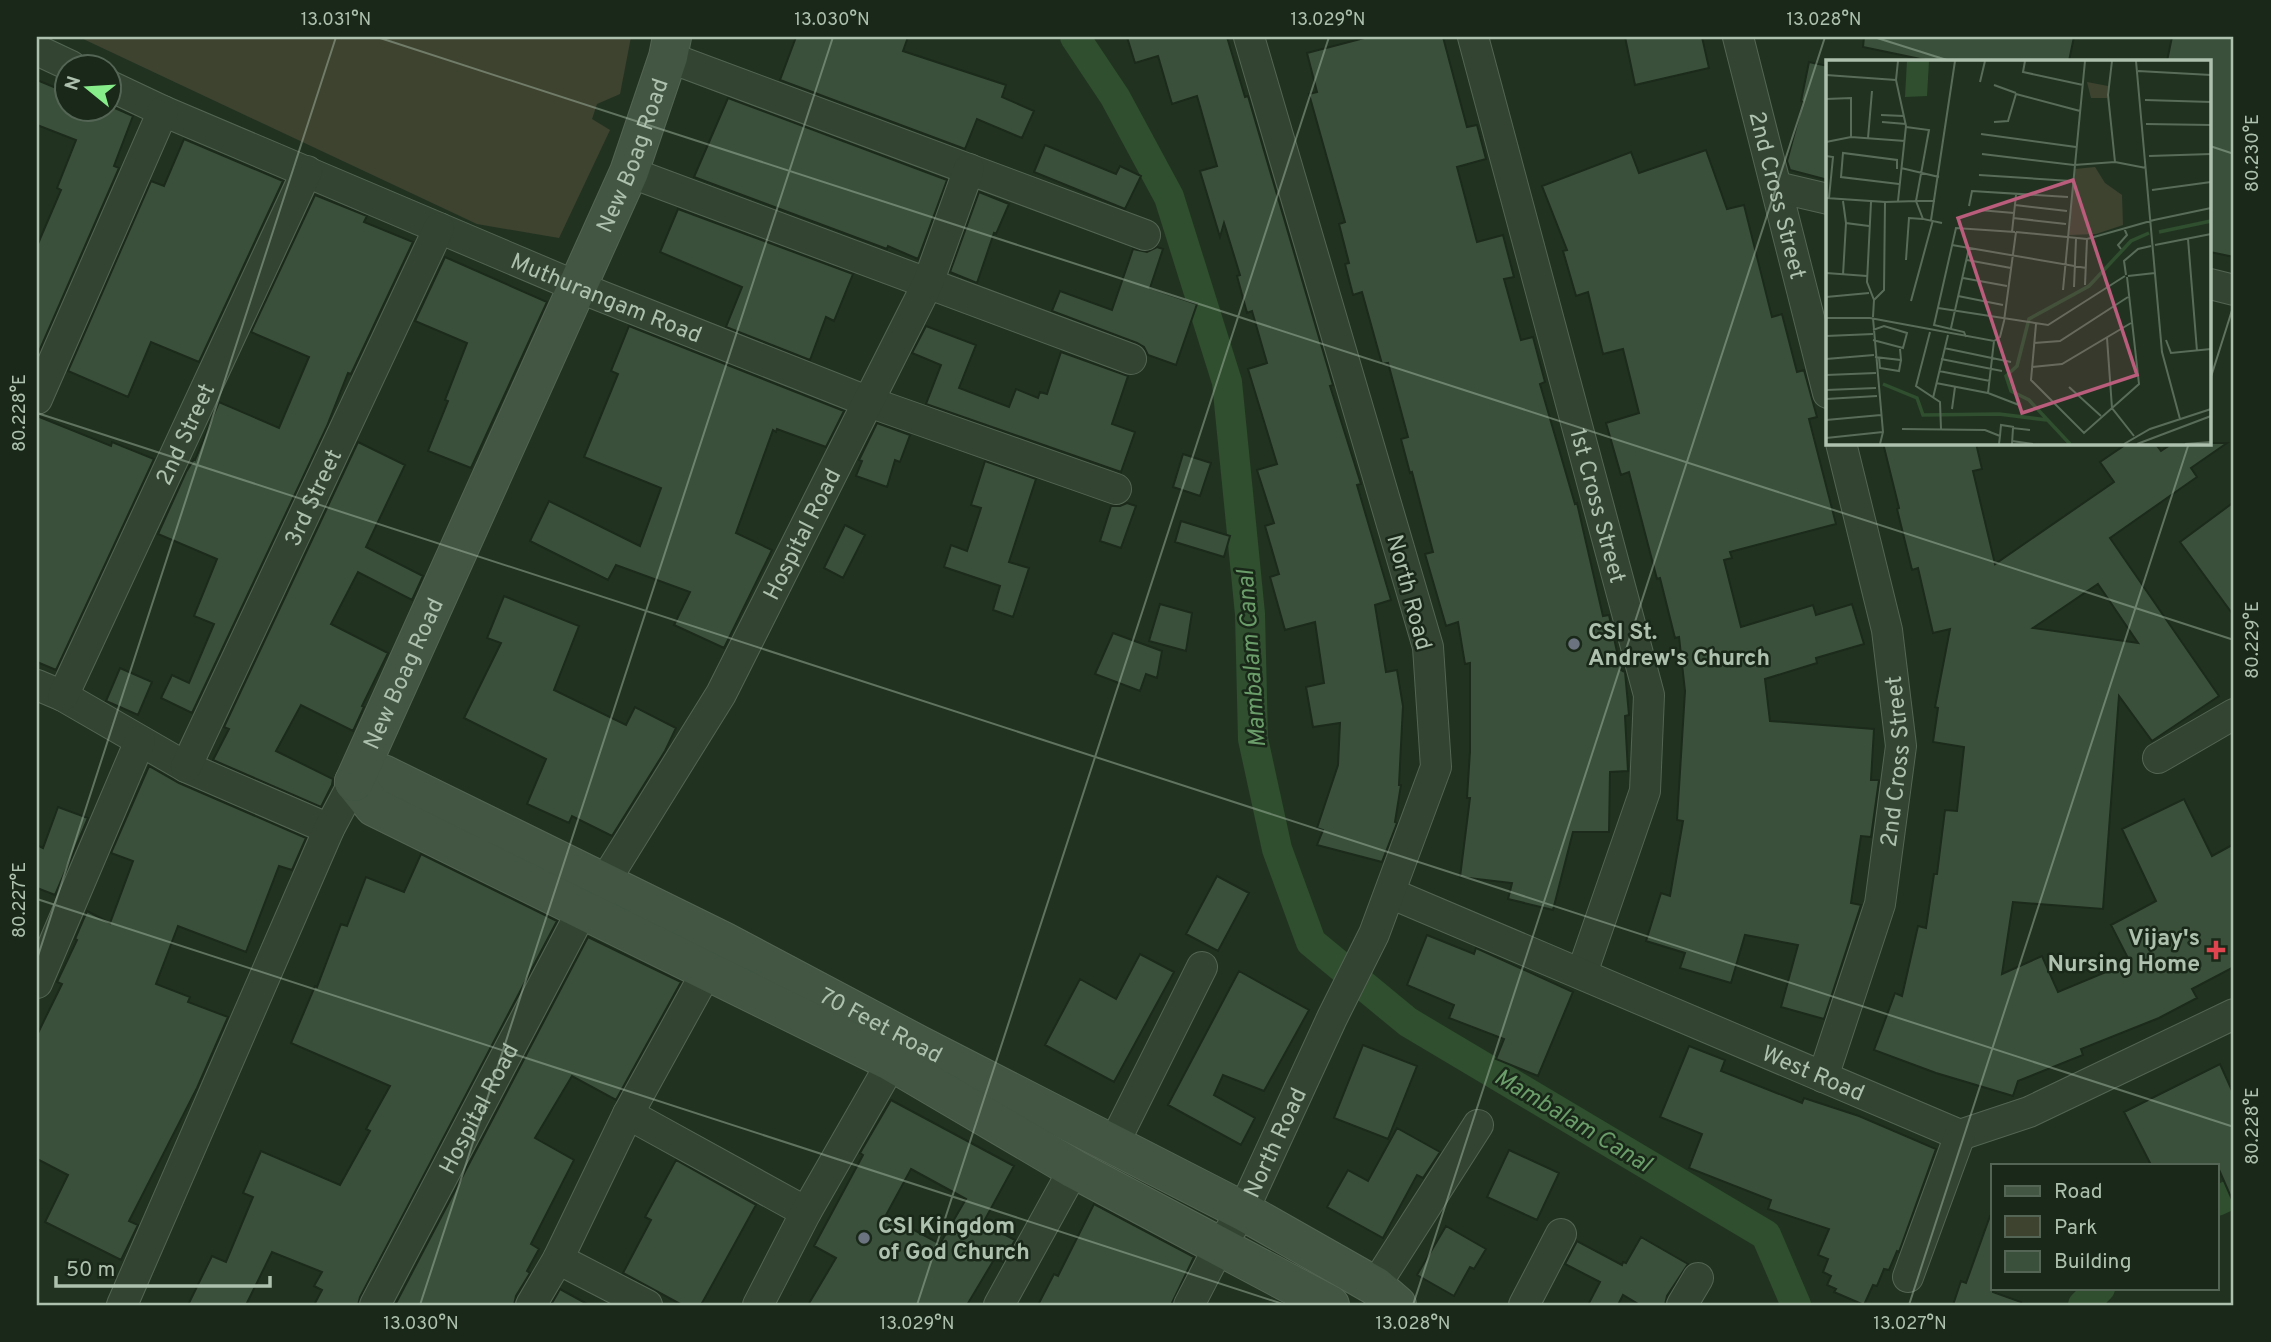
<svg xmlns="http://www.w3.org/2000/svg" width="2271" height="1342" viewBox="0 0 2271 1342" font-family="Overpass,sans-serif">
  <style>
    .green { fill: #3e4330 }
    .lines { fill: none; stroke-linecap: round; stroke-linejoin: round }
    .canal { stroke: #2f4f2f; stroke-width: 30 }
    .building { fill: #3a503a; stroke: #1b2a1b; stroke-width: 2; fill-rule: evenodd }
    .minor-casing { stroke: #546554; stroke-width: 32 }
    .secondary-casing { stroke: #546554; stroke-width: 40 }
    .minor { stroke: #343; stroke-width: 30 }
    .secondary { stroke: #425643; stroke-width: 38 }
    .ticks { fill: none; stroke: #adc1ae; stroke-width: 2; stroke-opacity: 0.45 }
    .worship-dot { fill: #6b7280; stroke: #192819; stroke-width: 2.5 }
    .health-dot { fill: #e0444e; stroke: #192819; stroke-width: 2.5 }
    .labels { text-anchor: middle; stroke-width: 5; stroke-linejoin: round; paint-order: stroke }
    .street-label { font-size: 23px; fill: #adc1ae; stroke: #192819 }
    .poi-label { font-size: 23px; font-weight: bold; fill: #adc1ae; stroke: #192819; text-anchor: start }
    .water-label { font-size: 24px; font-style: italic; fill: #6a9d69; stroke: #192819 }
    .inset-river { fill: none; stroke: #2f4f2f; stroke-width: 3.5 }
    .inset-road { fill: none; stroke: #596c59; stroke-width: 2 }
    .view { fill: #ba5c7c; fill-opacity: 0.15; stroke: #ba5c7c; stroke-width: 3.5 }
    .inset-edge { fill: none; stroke: #adc1ae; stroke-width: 3.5 }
    .neatline { fill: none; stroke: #adc1ae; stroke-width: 2.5 }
    .ticks-label { font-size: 18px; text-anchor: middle; fill: #adc1ae }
  </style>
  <rect width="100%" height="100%" fill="#213320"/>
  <path class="green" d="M79,37H631L620,94L597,104L592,119L610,130L559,238L477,224Z"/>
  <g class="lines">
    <path class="canal" d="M1075,37L1115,97L1169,197L1227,382L1250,614L1253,739L1277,849L1311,942L1408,1022L1766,1235L1796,1305
      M2217,1201L2234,1193
      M2083,1305L2100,1288"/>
  </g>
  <path class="building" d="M796,37H908L903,51L1006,85L1002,97L1034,111L1022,138L977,119L965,149L780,80Z
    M1127,37H1227L1245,97L1248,96L1333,385L1330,386L1361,484L1357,485L1391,600L1375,605L1386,672L1397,670L1403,706L1399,785H1401L1395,822L1397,823L1382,862L1317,845L1323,830L1317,828L1338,765L1340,723L1313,727L1306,687L1324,683L1315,622L1285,630L1270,577L1279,574L1265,526L1274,523L1257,470L1277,464L1248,369L1267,363L1252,311L1247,313L1237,276L1240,275L1224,223L1220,237L1200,171L1217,166L1197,96L1172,104L1158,56L1135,63Z
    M1368,37H1443L1467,127L1477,125L1486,159L1457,167L1477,242L1503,235L1514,277L1504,279L1521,340L1533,337L1545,382L1540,384L1575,504L1577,503L1603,616L1609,615L1621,670L1625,672L1629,715L1625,716L1628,771L1610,772L1609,832H1573L1553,910L1508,899L1512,883L1460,877L1470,798H1467L1470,751V663L1465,664L1458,622L1446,626L1425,554L1433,552L1412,472L1410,473L1401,439L1408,437L1388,363L1382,364L1362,292L1353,295L1345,264L1349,263L1339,224L1345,222L1309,94L1317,92L1307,53Z
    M1625,37H1702L1709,68L1635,85Z
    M1864,37H2074L2069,61H1930L1863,47Z
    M2172,37H2234V257L2210,252V61H2167Z
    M1809,62L1828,66V180L1790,170L1787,161L1803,102L1801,101Z
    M37,80L66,92V108H108V105L133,116L114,166L119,168L37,356V246L61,190L57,188L76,140L37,125Z
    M728,98L947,180L918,259L888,246L887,249L694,177Z
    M184,139L283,181L199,362L151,342L128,397L68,371L151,181L164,186Z
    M1045,145L1116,174L1120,166L1141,176L1125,209L1034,172Z
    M1706,150L1727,209L1744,205L1772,317L1782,314L1797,372L1804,370L1817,417L1809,419L1836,524L1730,552L1732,558L1724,560L1741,627L1813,605L1816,615L1852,604L1864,644L1816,658L1817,663L1765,679L1770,721L1874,729L1871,780H1879L1871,837L1861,836L1851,903L1861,905L1824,1019L1781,1007L1798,945L1745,935L1731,983L1680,968L1685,953L1646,941L1661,893L1670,896L1683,821L1677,820L1685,691L1679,637L1675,638L1660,578L1657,579L1629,472L1621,475L1606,423L1639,413L1623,349L1603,354L1588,292L1576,296L1563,251L1567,250L1542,186L1631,152L1639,173Z
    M979,192L1009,204L996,234L994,233L977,283L950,272Z
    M315,195L367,216L364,222L413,242L351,374L348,373L327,426L192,713L161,698L172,675L189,683L214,624L194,616L217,559L158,534L186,472L194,459L195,460L219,402L279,428L309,357L251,332Z
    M678,209L853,274L834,321L826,317L810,360L726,327L742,287L660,252Z
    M1157,247L1163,249L1150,288L1197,304L1176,365L1148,355L1144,347L1137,343L1052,311L1060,291L1112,310L1133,249L1147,252Z
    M445,257L547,302L471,468L428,451L448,401L445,400L467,343L415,321Z
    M629,326L844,411L826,447L777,429L776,432L773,430L736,533L772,550L724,648L674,625L690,592L616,565L608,580L530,541L549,501L640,546L661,488L584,457L618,374L611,371Z
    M926,326L976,345L959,388L1009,407L1016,389L1038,398L1040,392L1047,394L1061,352L1128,376L1112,424L1135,432L1121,472L926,404L941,365L912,353Z
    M37,416L111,446L112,442L154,459L56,670L37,662Z
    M877,423L910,435L900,462L895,460L887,487L856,476L862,461L859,460Z
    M358,442L405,465L366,547L423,576L412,600L358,572L331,624L388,653L362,706L364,707L353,731L301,705L276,751L333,779L332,785L321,807L213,760L229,729L224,727Z
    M1883,443H1976L1982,469L1973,471L1995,564L2114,482L2100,462L2128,443H2155L2161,451L2173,443H2227L2191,468L2197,477L2110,538L2219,696L2152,741L2119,696L2103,909L2013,902L2002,974L2042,956L2058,992L2130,962L2111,925L2156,901L2122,829L2184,799L2212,856L2234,844V967L2192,989L2197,998L2159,1018L2081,1049L2083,1055L2018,1081L2013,1096L1936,1073L1874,1050L1895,993L1902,996L1918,926L1926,928L1934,874H1937L1945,810L1957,811L1964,747L1933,742L1938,708L1935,707L1950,629L1933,633L1918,568L1912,570L1897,509L1899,508ZM2098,584L2138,643L2033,628Z
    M1183,454L1211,463L1200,496L1173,487Z
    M985,461L1036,479L1009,562L1029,568L1013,617L993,610L1000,586L944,567L951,545L967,551L981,508L971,505Z
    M2234,502V616L2180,542Z
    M1127,503L1136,506L1121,548L1100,541L1111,506H1120Z
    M1181,521L1230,536L1224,557L1175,542Z
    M845,525L865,535L843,578L824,568Z
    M504,596L579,626L554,690L626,725L635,707L676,728L665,751L612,836L572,816L569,823L527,804L546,759L464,718L501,643L487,638Z
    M1160,604L1192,613L1186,651L1149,641Z
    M1113,633L1162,651L1157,678L1146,674L1140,691L1095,674Z
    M120,668L152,682L138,715L106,701Z
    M149,766L179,783L306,838L292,870L279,866L246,952L178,926L156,984L190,997L188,1002L228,1017L197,1088L129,1221L138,1225L121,1260L45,1222L68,1175L37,1159V1035L62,984L57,982L77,940L75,939L87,911L110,923L133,861L111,853Z
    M58,807L88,818L55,895L37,888V845L43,848Z
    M421,854L557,921L360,1297L358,1305H314L322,1290L314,1286L322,1272L272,1252L246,1305H188L212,1256L226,1262L253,1197L243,1193L261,1151L340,1185L370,1131L366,1129L390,1086L291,1043L315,986L317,987L341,924L347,926L366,877L404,892Z
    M1217,876L1249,893L1218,951L1186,934Z
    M1427,935L1474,954L1476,948L1573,992L1538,1076L1496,1059L1504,1039L1449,1018L1454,1005L1407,985Z
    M588,937L681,982L616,1100L572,1076L535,1138L574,1160L531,1244L539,1249L527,1271L530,1273L516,1296L514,1305H395Z
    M1140,954L1174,972L1114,1082L1045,1045L1080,979L1116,999Z
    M1239,971L1309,1010L1264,1091L1223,1075L1214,1095L1255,1118L1241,1145L1168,1105Z
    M1363,1045L1417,1066L1388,1139L1334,1118Z
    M1689,1046L1725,1060L1721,1071L1802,1103L1804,1098L1859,1116L1936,1149L1899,1252L1897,1251L1889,1270L1884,1269L1877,1286L1873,1285L1864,1305L1834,1292L1836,1289L1827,1285L1831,1276L1823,1272L1828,1259L1818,1255L1829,1229L1768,1209L1771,1200L1689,1168L1702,1134L1660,1117Z
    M2220,1064L2234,1095V1204L2217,1165H2151L2124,1112Z
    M891,1100L1014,1166L983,1223L1015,1240L1003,1262L995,1258L967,1305H808L836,1258L814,1246L863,1155L860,1153ZM911,1169L966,1199L940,1244L886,1215Z
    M1397,1128L1440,1152L1423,1178L1417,1175L1383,1238L1327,1207L1348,1170L1368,1181Z
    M1509,1150L1559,1173L1537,1220L1487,1197Z
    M676,1160L756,1205L701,1305H682L623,1273L651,1220L645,1217Z
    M1094,1204L1194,1257L1171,1305H1038L1054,1274L1058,1276Z
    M1990,1216L1993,1217V1292L2021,1302L2020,1305H1953L1961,1281L1966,1283Z
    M1446,1226L1486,1249L1474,1269L1470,1267L1454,1296L1417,1275Z
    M1641,1237L1688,1264L1667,1296L1665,1305H1640L1623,1295L1618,1305H1588L1600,1282L1565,1264L1577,1241L1622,1265L1623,1262L1626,1263Z
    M560,1289L589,1305H551Z"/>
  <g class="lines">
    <defs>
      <g id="minor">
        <path id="s1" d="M1473,37L1649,695L1645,791L1582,973"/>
        <path id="s2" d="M1738,37L1828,393"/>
        <path d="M37,50L71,66"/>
        <path d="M668,57L1145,235"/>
        <path id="s3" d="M108,85L163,111L578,287L869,402L1116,489"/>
        <path d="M629,172L1131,359"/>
        <path d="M1777,187L1828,199"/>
        <path d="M2210,284L2234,290"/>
        <path d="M37,399L163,111"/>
        <path d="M37,685L63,696L186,767L329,829"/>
        <path id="s4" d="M63,696L307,171"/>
        <path d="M2158,758L2234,714"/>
        <path id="s5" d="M186,767L439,228"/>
        <path id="s6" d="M1390,893L1960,1135L2029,1112L2234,1014"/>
        <path d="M37,983L140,741"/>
        <path id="s7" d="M1823,1077L1880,904L1901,746L1887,630L1841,443"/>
        <path d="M628,1114L806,1212"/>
        <path d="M1114,1143L1202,967"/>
        <path d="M558,1259L647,1305"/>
        <path d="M1908,1277L1960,1135"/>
        <path d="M1375,1286L1478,1125"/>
        <path d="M122,1305L329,829L354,782"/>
        <path id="s8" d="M375,1305L582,911L603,884L721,694L928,283L969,169"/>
        <path d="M531,1305L558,1259L628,1114L717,953"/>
        <path d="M758,1305L806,1212L892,1062"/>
        <path d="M999,1305L1074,1169"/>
        <path id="s9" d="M1189,1305L1219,1247L1243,1211L1332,1018L1374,934L1436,767L1428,647L1249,37"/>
        <path d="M1524,1305L1561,1234"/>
        <path d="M1682,1305L1698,1278"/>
      </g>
      <g id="secondary">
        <path id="s10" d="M354,782L383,774L723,941L919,1045L1243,1211L1375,1286L1397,1305"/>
        <path d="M354,782L374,807L892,1062L1074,1169L1330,1305"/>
        <path id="s11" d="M354,782L629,172L668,57L672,37"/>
      </g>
    </defs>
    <use href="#minor" class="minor-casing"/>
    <use href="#secondary" class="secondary-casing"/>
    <use href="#minor" class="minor"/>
    <use href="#secondary" class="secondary"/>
  </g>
  <path class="ticks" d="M377,37L2234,640M1874,37L1950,61M2210,146L2234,154M2210,380L2234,304M37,413L2234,1127M37,899L1286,1305M37,959L336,37M420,1305L833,37M917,1305L1329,37M1413,1305L1825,37M1909,1305L2189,443"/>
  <g class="worship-dot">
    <circle cx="1574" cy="644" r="7"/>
    <circle cx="864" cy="1238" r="7"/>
  </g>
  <path class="health-dot" d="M2212.5 939.5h7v7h7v7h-7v7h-7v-7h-7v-7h7z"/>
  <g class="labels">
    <g class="street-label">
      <text dy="8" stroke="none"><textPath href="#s11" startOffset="686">New Boag Road</textPath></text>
      <text dy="8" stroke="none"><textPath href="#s2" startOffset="163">2nd Cross Street</textPath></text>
      <text dy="8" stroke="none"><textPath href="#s3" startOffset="542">Muthurangam Road</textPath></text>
      <text dy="8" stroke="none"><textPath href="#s4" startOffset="289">2nd Street</textPath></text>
      <text dy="8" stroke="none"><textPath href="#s5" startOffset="298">3rd Street</textPath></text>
      <text dy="8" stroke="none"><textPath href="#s1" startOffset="485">1st Cross Street</textPath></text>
      <text dy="8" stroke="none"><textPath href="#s8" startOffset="882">Hospital Road</textPath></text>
      <text transform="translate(1410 592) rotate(75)" y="8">North Road</text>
      <text dy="8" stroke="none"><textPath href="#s11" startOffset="119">New Boag Road</textPath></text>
      <text dy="8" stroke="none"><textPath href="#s7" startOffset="326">2nd Cross Street</textPath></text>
      <text dy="8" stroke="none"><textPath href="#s10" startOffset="588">70 Feet Road</textPath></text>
      <text dy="8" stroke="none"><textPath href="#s6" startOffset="460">West Road</textPath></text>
      <text dy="8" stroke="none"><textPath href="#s8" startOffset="222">Hospital Road</textPath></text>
      <text dy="8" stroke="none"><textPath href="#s9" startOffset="184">North Road</textPath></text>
    </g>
    <g class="poi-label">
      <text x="1588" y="639">CSI St.<tspan x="1588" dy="26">Andrew's Church</tspan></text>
      <text x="2200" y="945" text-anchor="end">Vijay's<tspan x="2200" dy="26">Nursing Home</tspan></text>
      <text x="878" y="1233">CSI Kingdom<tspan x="878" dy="26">of God Church</tspan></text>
    </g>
    <g class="water-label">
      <text transform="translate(1251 659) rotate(-94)" y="8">Mambalam Canal</text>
      <text transform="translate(1573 1120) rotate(31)" y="8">Mambalam Canal</text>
    </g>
  </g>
  <g transform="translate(1826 60)">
    <rect width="385" height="385" fill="#213320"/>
    <path d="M261,22L282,26L281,38H265ZM269,107L279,123L296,135L297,165L270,174L243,175L249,109Z" fill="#3e4330"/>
    <path d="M81,1H103L101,36L79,37Z" fill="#2f4f2f"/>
    <path class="inset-river" d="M333,172L385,161M57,324L91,338L97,355L173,354L221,360M244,384L203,340L185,331L180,316L191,306L203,259L263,226L305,181L323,173"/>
    <path class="inset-road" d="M72,1L70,20L80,66L72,141M199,1L197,12L257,25M286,1L282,35L289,102M310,1L336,292L354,359M312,11L385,15M0,15L70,20M154,22L159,1M168,25L190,33M0,39L25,38V77M319,40L385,42M55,55L78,56M56,62L80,64M168,62L182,61L190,34L254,51M320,64L385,65M155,74L250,87M42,78L46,31M0,82L25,77L79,81M156,94L248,105L289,102L320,108M0,96L7,97L3,138M323,96L385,94M75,108L113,117M71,109V100L17,93L15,117L73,124M153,115L245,121M326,130L385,122M0,138L59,142L58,230L48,240L47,257M17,141L20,163L43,166M109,141H90L97,159L116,163M45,142L41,222L48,240M59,142L90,141L103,70L80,67M189,145L241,151M143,146L146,131L242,137M153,150L188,153M187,158L240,164M105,160L129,1M328,160L385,148M186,172L190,135M190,172L261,179L328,160M362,179L371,291M126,185L260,208M329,185L385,174M295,189L292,185L301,175L298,168M80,200L83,158L97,159M141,200L185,208M0,213L41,216M17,215L20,163M300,215L298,201L312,189L325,186M302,216L329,213M137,218L181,226M259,225L261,179M248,227L250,179M237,230L259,1M132,236L177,245M0,237L43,233M85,241L107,160M112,248L222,265L299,216M0,258H44M44,258L168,281L174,277L178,261L190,172M47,258L57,372L54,384M210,264L205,320L258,373L313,324L301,217M125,268L143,188M47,270L58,266L81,273L77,288L47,280M104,272L90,326L114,342L115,369M0,276L47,274M140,277L138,272L108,265L130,168L189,172M281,278L286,348L308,376M340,280L345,293L385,289M208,283L234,281L302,237M118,288L185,302M49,297L75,300L74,289M53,297L54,308L73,311L75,300M0,299L48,295M115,299L176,311M206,307L236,304L305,263M113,311L164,321M0,315L50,313M110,323L162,333L168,281M243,327L275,356M0,330L50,328M162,333L193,345M107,338L122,275M0,339L51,336M126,349L129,327M0,360L55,355M76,369L159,370L174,376L173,384M174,376L175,365L188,367M0,378L57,372M186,381L207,384M186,384L187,368L204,370M298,384L324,369L385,349M311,384L385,356M359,384L385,382"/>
    <path class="view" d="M247,120L311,315L196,353L132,158Z"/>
    <rect width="385" height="385" class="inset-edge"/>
  </g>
  <rect width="2271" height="1342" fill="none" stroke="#192819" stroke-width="77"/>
  <rect x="1991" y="1164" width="228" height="126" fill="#192819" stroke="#546555" stroke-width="2"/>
  <rect x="2005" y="1186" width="35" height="10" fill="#425643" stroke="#546555" stroke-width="2"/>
  <text x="2054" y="1198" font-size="21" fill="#adc1ae">Road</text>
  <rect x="2005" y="1216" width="35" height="21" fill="#3e4330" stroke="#546555" stroke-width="2"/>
  <text x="2054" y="1234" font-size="21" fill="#adc1ae">Park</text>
  <rect x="2005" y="1251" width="35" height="21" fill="#3a503a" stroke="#546555" stroke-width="2"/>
  <text x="2054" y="1268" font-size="21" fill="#adc1ae">Building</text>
  <g transform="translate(88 88) rotate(288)"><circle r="33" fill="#192819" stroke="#546555" stroke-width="2"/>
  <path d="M0-5L12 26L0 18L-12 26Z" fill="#87ec8a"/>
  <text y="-10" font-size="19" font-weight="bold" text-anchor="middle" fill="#adc1ae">N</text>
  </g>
  <path d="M56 1276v10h214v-10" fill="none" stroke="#adc1ae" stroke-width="3.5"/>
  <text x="66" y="1276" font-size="21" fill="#adc1ae" stroke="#192819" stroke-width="5" paint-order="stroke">50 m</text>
  <rect x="38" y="38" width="2194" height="1266" class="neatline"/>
  <g class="ticks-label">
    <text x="336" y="25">13.031°N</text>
    <text x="832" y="25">13.030°N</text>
    <text x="1328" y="25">13.029°N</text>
    <text x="1824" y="25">13.028°N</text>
    <text transform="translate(2252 153) rotate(-90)" y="6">80.230°E</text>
    <text transform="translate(19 413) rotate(-90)" y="6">80.228°E</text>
    <text transform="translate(2252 640) rotate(-90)" y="6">80.229°E</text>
    <text transform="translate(19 900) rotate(-90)" y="6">80.227°E</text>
    <text transform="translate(2252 1126) rotate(-90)" y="6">80.228°E</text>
    <text x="421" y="1329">13.030°N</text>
    <text x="917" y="1329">13.029°N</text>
    <text x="1413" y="1329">13.028°N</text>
    <text x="1910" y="1329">13.027°N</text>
  </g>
</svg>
